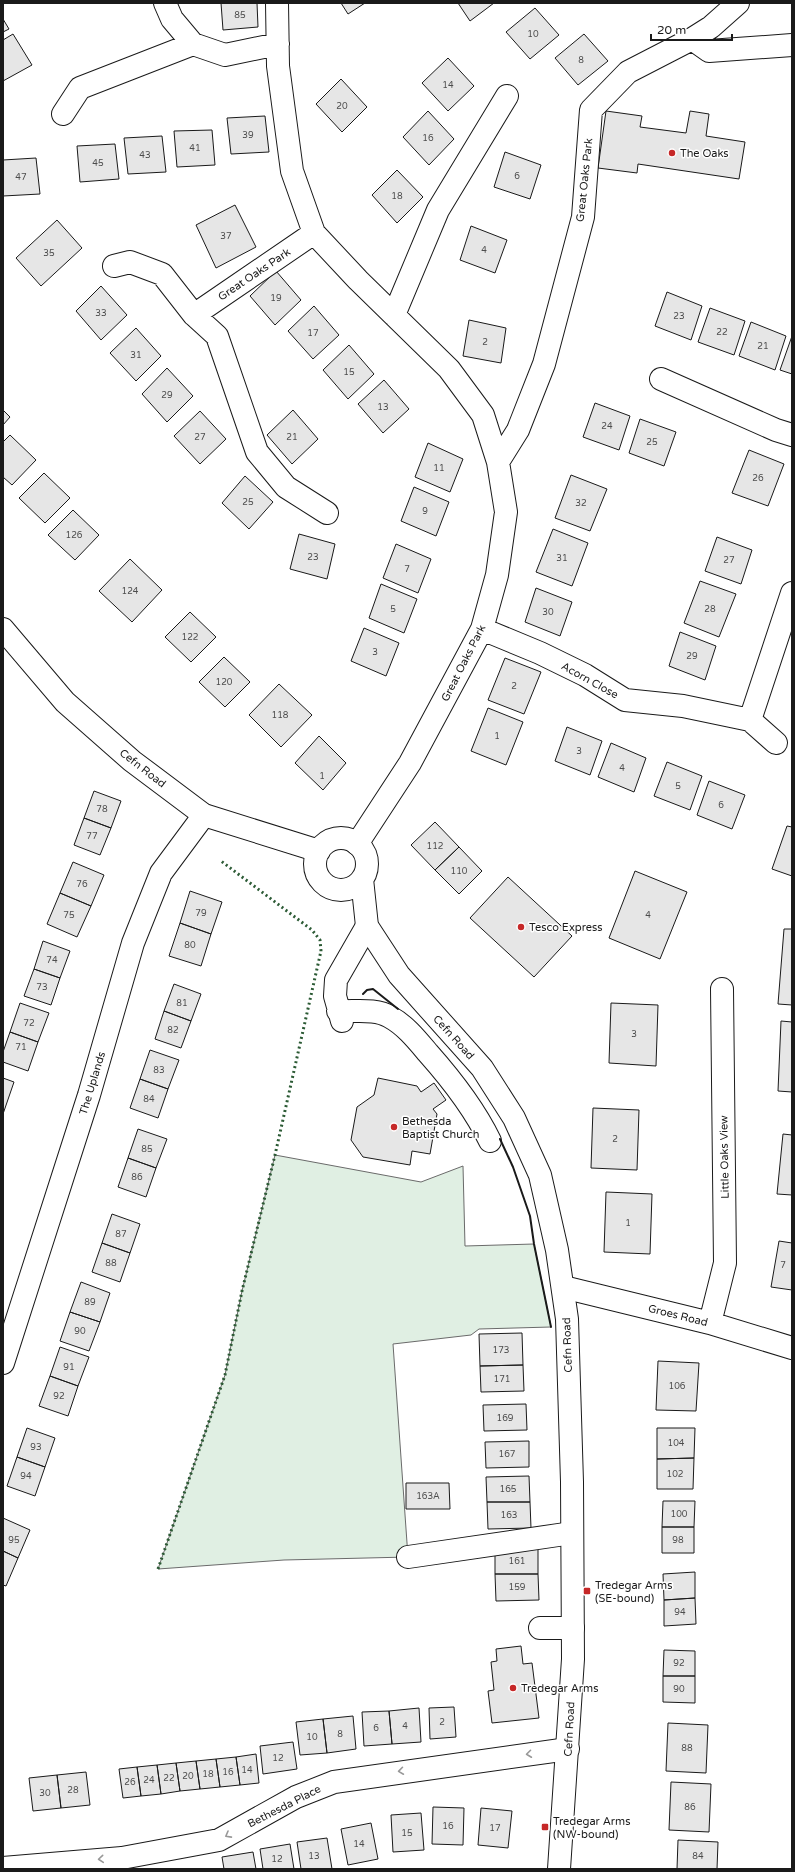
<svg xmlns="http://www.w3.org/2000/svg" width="795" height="1872" viewBox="0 0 795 1872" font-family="'Varela Round',sans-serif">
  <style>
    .green { fill: #e0efe3; stroke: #6a6a6a }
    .building { fill: #e6e6e6; stroke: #1a1a1a }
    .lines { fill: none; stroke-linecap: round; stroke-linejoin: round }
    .minor-casing { stroke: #1a1a1a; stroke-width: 24 }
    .major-casing { stroke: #1a1a1a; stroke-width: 24 }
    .minor { stroke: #fff; stroke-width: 22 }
    .major { stroke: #fff; stroke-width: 22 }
    .hedge { stroke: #2b5a34; stroke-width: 3; stroke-dasharray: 2 3; stroke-linecap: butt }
    .wall { stroke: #1a1a1a; stroke-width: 2 }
    .oneway { stroke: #989898 }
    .poi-dot { fill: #c62828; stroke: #fff; stroke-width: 1.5 }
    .labels { text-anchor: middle; stroke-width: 3; stroke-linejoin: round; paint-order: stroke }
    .number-label { font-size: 9px; fill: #4d4d4d }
    .poi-label { font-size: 11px; fill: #1a1a1a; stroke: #fff; text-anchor: start }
    .street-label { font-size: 11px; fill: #1a1a1a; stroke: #fff }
  </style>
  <rect width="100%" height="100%" fill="#fff"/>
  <path class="green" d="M275,1155L421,1182L463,1166L465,1246L534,1244L551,1327L479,1329L471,1335L393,1344L408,1557L284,1560L158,1569L225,1375L242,1291Z"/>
  <path class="building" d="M221,3H257L258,27L223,30Z
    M341,3H365L348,14Z
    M458,3H494L470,21Z
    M535,8L559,35L530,59L506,32Z
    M3,19L9,29L3,32Z
    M13,34L32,65L3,81V40Z
    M584,34L608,61L578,85L555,58Z
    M448,58L474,86L448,111L422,83Z
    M341,79L367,107L342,132L316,104Z
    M428,111L454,139L429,165L403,137Z
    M606,111L642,116L640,127L686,133L690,111L709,114L706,136L745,142L739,179L638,164L637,173L598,168Z
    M265,116L269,152L231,154L227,118Z
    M212,130L215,165L177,167L174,131Z
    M162,136L166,172L128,174L124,138Z
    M115,144L119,179L80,182L77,146Z
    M505,152L541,165L530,199L494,187Z
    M36,158L40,194L3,196V160Z
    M397,170L423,197L397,223L372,195Z
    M235,205L256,247L216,268L196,225Z
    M57,220L82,248L41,286L16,258Z
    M471,226L507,240L495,273L460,260Z
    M276,271L301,300L275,325L250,296Z
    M101,286L127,315L101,340L76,311Z
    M667,292L702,306L691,340L655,326Z
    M314,306L339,335L313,359L288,331Z
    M710,308L745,321L734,355L698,342Z
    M469,320L506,328L501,363L463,356Z
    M751,322L786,336L775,370L739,356Z
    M136,328L161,356L136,381L110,353Z
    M792,336V374L780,370Z
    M349,345L374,374L348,399L323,370Z
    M167,368L193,396L167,422L142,394Z
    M384,380L409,409L383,433L358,404Z
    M595,403L630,416L619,450L583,437Z
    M3,410L10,417L3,425Z
    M293,410L318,439L292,464L267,435Z
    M200,411L226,439L200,464L174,436Z
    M640,419L676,432L664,466L629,453Z
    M10,435L36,460L12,485L3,477V442Z
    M428,443L463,459L450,492L415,477Z
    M749,450L784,464L768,506L732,493Z
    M44,473L70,498L45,523L19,498Z
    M571,475L607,489L590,531L555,518Z
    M245,476L273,502L249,529L222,503Z
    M414,487L449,502L436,536L401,521Z
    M73,510L99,535L75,560L48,535Z
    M553,529L588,543L572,586L536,572Z
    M299,534L335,544L327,579L290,569Z
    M717,537L752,550L741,584L705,571Z
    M396,544L431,559L418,593L383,578Z
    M130,559L162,590L132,622L99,591Z
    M700,581L736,594L719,637L684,623Z
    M381,584L417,599L404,633L369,618Z
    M536,588L572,602L560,636L525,622Z
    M190,612L216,637L191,662L165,637Z
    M364,628L399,643L386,676L351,661Z
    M680,632L716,646L705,680L669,666Z
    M224,657L250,682L225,707L199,682Z
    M505,658L541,672L524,714L488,700Z
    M279,684L312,715L281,747L249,715Z
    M488,708L523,722L506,765L471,751Z
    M567,727L602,741L590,775L555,761Z
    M319,736L346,763L323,790L295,763Z
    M611,743L646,758L634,792L598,777Z
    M667,762L702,776L690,810L654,796Z
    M709,781L745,795L732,829L697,815Z
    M94,791L121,801L111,828L84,818Z
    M84,818L111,828L100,855L74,845Z
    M435,822L459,847L435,870L411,845Z
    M787,826L792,827V876L772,869Z
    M459,847L482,871L459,894L435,870Z
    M73,862L104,875L91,906L60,893Z
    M635,871L687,892L660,959L609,938Z
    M508,877L572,936L534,977L470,918Z
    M190,891L222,902L211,934L180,923Z
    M60,893L91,906L77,937L47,924Z
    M180,923L211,934L201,966L169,956Z
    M784,929H792V1005L778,1004Z
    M43,941L70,951L60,978L34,969Z
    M34,969L60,978L51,1005L24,996Z
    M174,984L201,994L191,1021L164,1011Z
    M20,1003L49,1013L38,1042L10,1032Z
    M611,1003L658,1005L656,1066L609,1063Z
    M164,1011L191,1021L181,1048L155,1039Z
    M781,1021L792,1022V1092L778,1091Z
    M10,1032L38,1042L28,1071L3,1062V1052Z
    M150,1050L179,1060L168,1089L140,1079Z
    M3,1078L14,1082L3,1114Z
    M378,1078L417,1086L421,1092L434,1083L446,1100L433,1109L437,1114L430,1154L412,1151L410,1165L363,1157L351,1140L357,1107L374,1095Z
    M140,1079L168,1089L158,1118L130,1108Z
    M593,1108L639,1110L637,1170L591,1168Z
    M138,1129L167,1139L156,1168L128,1158Z
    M783,1134L792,1135V1195L777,1194Z
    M128,1158L156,1168L146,1197L118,1187Z
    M606,1192L652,1194L650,1254L604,1252Z
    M112,1214L140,1224L130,1253L102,1243Z
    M779,1241L792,1243V1290L771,1287Z
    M102,1243L130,1253L120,1282L92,1272Z
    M81,1282L110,1293L100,1322L70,1312Z
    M70,1312L100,1322L89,1351L60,1341Z
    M522,1333L523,1365L480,1366L479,1334Z
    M60,1347L89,1357L78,1386L50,1376Z
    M658,1361L699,1363L696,1411L656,1410Z
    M523,1365L524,1391L481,1392L480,1366Z
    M50,1376L78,1386L68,1416L39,1406Z
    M526,1404L527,1430L484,1431L483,1405Z
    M27,1428L55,1438L45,1467L17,1457Z
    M657,1428H695L694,1458L657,1459Z
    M529,1441V1467L486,1468L485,1442Z
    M17,1457L45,1467L35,1496L7,1486Z
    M694,1458L693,1489H657V1459Z
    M529,1476L530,1502H487L486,1477Z
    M406,1483H449L450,1509H406Z
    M663,1501H695L694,1527H662Z
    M487,1502H530L531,1528L488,1529Z
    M3,1518L30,1530L18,1558L3,1551Z
    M662,1527H694V1553H662Z
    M495,1548H538V1574H495Z
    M3,1551L18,1558L6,1586L3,1585Z
    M695,1572V1598L664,1600L663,1574Z
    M495,1574H538L539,1600L496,1601Z
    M695,1598L696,1624L664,1626V1600Z
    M521,1646L523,1664L532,1663L539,1718L492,1723L488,1691L494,1690L491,1662L497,1661L496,1649Z
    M664,1650L695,1651V1676H663Z
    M663,1676H695V1703L663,1702Z
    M454,1707L456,1737L430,1739L429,1708Z
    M419,1708L421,1742L392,1744L389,1711Z
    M389,1711L392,1744L364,1746L362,1712Z
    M353,1716L356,1749L327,1753L323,1719Z
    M323,1719L327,1753L300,1755L296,1722Z
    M668,1723L708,1725L706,1773L666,1771Z
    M293,1742L297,1769L263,1774L260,1746Z
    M256,1754L259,1783L240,1785L236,1757Z
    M236,1757L240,1785L220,1787L216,1759Z
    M216,1759L220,1787L200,1789L196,1761Z
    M196,1761L200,1789L180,1791L176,1763Z
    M176,1763L180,1791L161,1794L157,1765Z
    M157,1765L161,1794L141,1796L137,1767Z
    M137,1767L141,1796L123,1798L119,1769Z
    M86,1772L90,1805L61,1808L57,1775Z
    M57,1775L61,1808L33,1811L29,1778Z
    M671,1782L711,1784L709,1832L669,1830Z
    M433,1807L464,1808L463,1845L432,1844Z
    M481,1808L512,1811L508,1848L478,1845Z
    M421,1813L424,1850L393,1852L391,1815Z
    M371,1823L378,1859L348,1865L341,1829Z
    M327,1838L332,1869H301L297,1842Z
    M678,1840L718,1842L717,1869H677Z
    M290,1844L294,1869H263L260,1849Z
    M253,1852L256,1869H224L222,1857Z"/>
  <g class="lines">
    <defs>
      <path id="minor" d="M165,3L172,19L193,44L225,55L278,44
        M277,3L278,66L292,171L314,233L358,280L449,369L483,415L498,462L506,512L497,575L482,629L410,763L357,844
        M692,39L709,51L792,45
        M63,114L80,88L193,44
        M114,266L130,262L162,274L194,315L217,336L257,452L286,487L327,513
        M194,315L314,233
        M394,315L438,210L507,96
        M661,379L776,430L792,435
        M498,462L518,430L544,364L583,217L591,110L628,72L692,39L711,27L738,3
        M482,629L540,653L585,675L625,700L683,706L750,720L776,743
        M750,720L792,593
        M338,1011C354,1012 376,1008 390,1017C405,1025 417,1040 428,1053C452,1080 474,1108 490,1141
        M342,1021L335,996L336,980L367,926
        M563,1287L710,1323L792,1348
        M710,1323L725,1263L722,989
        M3,1363L89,1095L133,943L161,873L204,815
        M408,1557L572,1533
        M540,1628H573
        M3,1868L122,1858L219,1840L296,1797L334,1782L568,1749"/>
      <path id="major" d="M3,629L65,702L132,761L204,815L319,851
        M315 864a26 26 0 1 1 52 0a26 26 0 1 1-52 0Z
        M362,879L367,926L399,975L482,1068L514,1118L540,1175L557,1250L567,1319L572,1482L573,1659L559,1869"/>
    </defs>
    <use href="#minor" class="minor-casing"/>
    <use href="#major" class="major-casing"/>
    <use href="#minor" class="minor"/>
    <use href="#major" class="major"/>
    <path class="hedge" d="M158,1569L225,1375L242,1291L275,1155L321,951L320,940L312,930L221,861"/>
    <path class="wall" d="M363,994L367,990L373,989L398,1009
      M500,1139L513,1167L530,1216L534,1244L551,1327"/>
  </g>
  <defs><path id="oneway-chevron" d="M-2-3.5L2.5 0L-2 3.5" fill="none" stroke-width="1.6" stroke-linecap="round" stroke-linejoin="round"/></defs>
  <g class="oneway">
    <use href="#oneway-chevron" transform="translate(529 1754) rotate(173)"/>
    <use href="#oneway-chevron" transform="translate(401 1771) rotate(172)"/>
    <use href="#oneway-chevron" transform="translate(228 1835) rotate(151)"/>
    <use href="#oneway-chevron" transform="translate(101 1859) rotate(175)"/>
  </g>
  <g class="poi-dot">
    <circle cx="672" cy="153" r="4"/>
    <circle cx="521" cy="927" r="4"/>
    <circle cx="394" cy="1127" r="4"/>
    <rect x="583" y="1587" width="8" height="8" rx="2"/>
    <circle cx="513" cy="1688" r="4"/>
    <rect x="541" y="1823" width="8" height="8" rx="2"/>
  </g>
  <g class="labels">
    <g class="number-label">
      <text x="240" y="18">85</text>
      <text x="533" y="37">10</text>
      <text x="581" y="63">8</text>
      <text x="448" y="88">14</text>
      <text x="342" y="109">20</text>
      <text x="248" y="138">39</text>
      <text x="428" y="141">16</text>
      <text x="195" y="151">41</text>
      <text x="145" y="158">43</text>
      <text x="98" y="166">45</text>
      <text x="517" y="179">6</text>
      <text x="21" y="180">47</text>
      <text x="397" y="199">18</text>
      <text x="226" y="239">37</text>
      <text x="484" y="253">4</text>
      <text x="49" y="256">35</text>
      <text x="276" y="301">19</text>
      <text x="101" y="316">33</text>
      <text x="679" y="319">23</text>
      <text x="722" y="335">22</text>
      <text x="313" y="336">17</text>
      <text x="485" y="345">2</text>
      <text x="763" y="349">21</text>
      <text x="136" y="358">31</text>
      <text x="349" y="375">15</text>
      <text x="167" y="398">29</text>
      <text x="383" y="410">13</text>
      <text x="607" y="429">24</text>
      <text x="200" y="440">27</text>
      <text x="292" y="440">21</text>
      <text x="652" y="445">25</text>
      <text x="439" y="471">11</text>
      <text x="758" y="481">26</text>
      <text x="248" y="505">25</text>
      <text x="581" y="506">32</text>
      <text x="425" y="514">9</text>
      <text x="74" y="538">126</text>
      <text x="313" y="560">23</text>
      <text x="562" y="561">31</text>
      <text x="729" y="563">27</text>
      <text x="407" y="572">7</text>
      <text x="130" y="594">124</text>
      <text x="393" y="612">5</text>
      <text x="710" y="612">28</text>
      <text x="548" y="615">30</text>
      <text x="190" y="640">122</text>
      <text x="375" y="655">3</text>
      <text x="692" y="659">29</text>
      <text x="224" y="685">120</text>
      <text x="514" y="689">2</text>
      <text x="280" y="718">118</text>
      <text x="497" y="739">1</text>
      <text x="579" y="754">3</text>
      <text x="622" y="771">4</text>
      <text x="322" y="779">1</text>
      <text x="678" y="789">5</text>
      <text x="721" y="808">6</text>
      <text x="102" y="812">78</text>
      <text x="92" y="839">77</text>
      <text x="435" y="849">112</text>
      <text x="459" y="874">110</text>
      <text x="82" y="887">76</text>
      <text x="201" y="916">79</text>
      <text x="69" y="918">75</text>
      <text x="648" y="918">4</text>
      <text x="190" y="948">80</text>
      <text x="52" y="963">74</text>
      <text x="42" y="990">73</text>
      <text x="182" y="1006">81</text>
      <text x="29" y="1026">72</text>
      <text x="173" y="1033">82</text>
      <text x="634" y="1037">3</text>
      <text x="21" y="1050">71</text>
      <text x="159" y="1073">83</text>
      <text x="149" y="1102">84</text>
      <text x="615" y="1142">2</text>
      <text x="147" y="1152">85</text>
      <text x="137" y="1180">86</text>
      <text x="628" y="1226">1</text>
      <text x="121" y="1237">87</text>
      <text x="111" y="1266">88</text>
      <text x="783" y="1268">7</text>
      <text x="90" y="1305">89</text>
      <text x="80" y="1334">90</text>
      <text x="501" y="1353">173</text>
      <text x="69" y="1370">91</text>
      <text x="502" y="1382">171</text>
      <text x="677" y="1389">106</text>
      <text x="59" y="1399">92</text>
      <text x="505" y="1421">169</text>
      <text x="676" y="1446">104</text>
      <text x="36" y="1450">93</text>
      <text x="507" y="1457">167</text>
      <text x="675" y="1477">102</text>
      <text x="26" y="1479">94</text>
      <text x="508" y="1492">165</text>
      <text x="428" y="1499">163A</text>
      <text x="679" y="1517">100</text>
      <text x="509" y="1518">163</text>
      <text x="14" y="1543">95</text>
      <text x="678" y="1543">98</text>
      <text x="517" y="1564">161</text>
      <text x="517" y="1590">159</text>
      <text x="680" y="1615">94</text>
      <text x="679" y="1666">92</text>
      <text x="679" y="1692">90</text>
      <text x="442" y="1725">2</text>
      <text x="405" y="1729">4</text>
      <text x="376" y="1731">6</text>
      <text x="340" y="1737">8</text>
      <text x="312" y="1740">10</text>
      <text x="687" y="1751">88</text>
      <text x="278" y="1761">12</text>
      <text x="247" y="1773">14</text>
      <text x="228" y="1775">16</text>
      <text x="208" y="1777">18</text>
      <text x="188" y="1779">20</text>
      <text x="169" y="1781">22</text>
      <text x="149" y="1783">24</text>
      <text x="130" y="1785">26</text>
      <text x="73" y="1793">28</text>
      <text x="45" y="1796">30</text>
      <text x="690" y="1810">86</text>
      <text x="448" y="1829">16</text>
      <text x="495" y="1831">17</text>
      <text x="407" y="1836">15</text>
      <text x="359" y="1847">14</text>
      <text x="314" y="1859">13</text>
      <text x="698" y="1859">84</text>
      <text x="277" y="1862">12</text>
    </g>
    <g class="poi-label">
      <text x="680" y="157">The Oaks</text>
      <text x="529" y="931">Tesco Express</text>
      <text x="402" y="1125">Bethesda<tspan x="402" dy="13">Baptist Church</tspan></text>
      <text x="595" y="1589">Tredegar Arms<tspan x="595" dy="13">(SE-bound)</tspan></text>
      <text x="521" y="1692">Tredegar Arms</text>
      <text x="553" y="1825">Tredegar Arms<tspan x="553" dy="13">(NW-bound)</tspan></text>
    </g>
    <g class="street-label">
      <text transform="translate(584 180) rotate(-84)" y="4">Great Oaks Park</text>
      <text transform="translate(254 274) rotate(-34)" y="4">Great Oaks Park</text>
      <text transform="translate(463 663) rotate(-63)" y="4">Great Oaks Park</text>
      <text transform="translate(590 680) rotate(29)" y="4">Acorn Close</text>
      <text transform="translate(143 768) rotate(38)" y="4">Cefn Road</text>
      <text transform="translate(454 1037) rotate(48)" y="4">Cefn Road</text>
      <text transform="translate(92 1083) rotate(-73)" y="4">The Uplands</text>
      <text transform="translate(724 1157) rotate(-91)" y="4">Little Oaks View</text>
      <text transform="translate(678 1315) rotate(14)" y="4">Groes Road</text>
      <text transform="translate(567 1345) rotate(-92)" y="4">Cefn Road</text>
      <text transform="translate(569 1729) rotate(-87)" y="4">Cefn Road</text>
      <text transform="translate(284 1806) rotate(-27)" y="4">Bethesda Place</text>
    </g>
  </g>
  <rect width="795" height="1872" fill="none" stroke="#1a1a1a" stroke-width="8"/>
  <path d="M651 34v6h81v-6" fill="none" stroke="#1a1a1a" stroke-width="2"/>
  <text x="657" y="34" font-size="12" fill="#1a1a1a" stroke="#ffffff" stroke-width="3" paint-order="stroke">20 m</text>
</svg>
